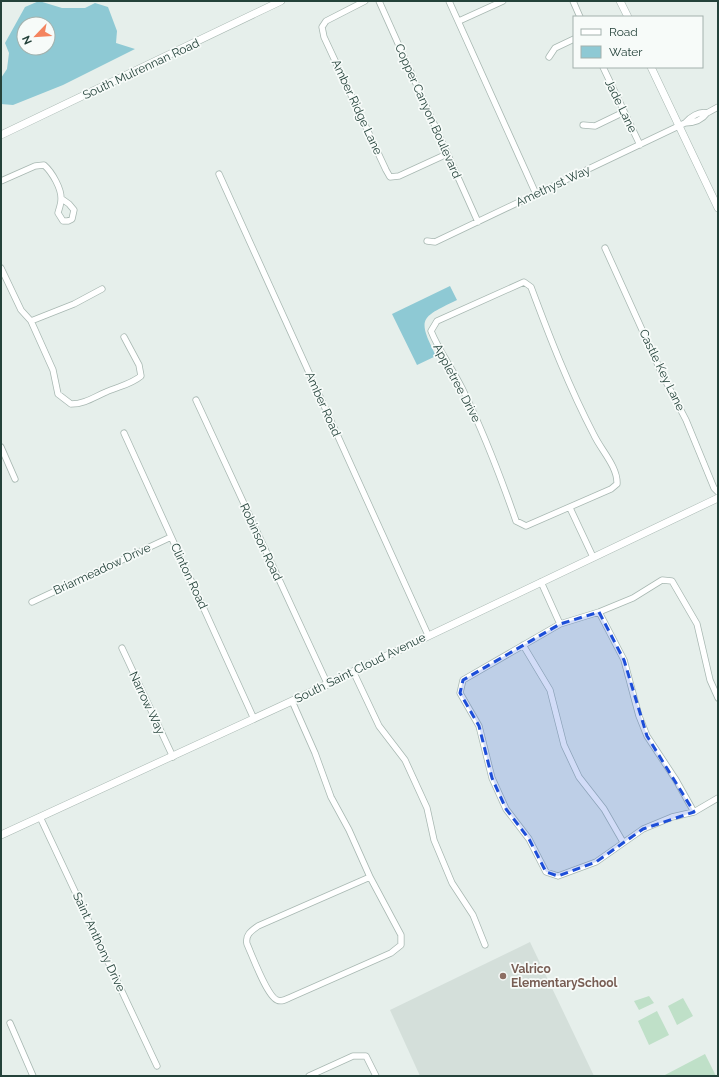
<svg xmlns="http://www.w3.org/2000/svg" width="719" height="1077" viewBox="0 0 719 1077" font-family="Raleway,sans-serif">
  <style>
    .built { fill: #d4dfda }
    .green { fill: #bfe0c8 }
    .water { fill: #8ec9d4; fill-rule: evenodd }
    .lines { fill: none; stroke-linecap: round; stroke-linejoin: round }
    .minor-casing { stroke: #a8b8b2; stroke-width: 7 }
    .tertiary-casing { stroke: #a8b8b2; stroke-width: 8 }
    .minor { stroke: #fff; stroke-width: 5.5 }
    .tertiary { stroke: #fff; stroke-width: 7 }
    .marked { fill: #1d4ed8; fill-opacity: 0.2; stroke: #1d4ed8; stroke-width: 3; stroke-dasharray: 8 5; stroke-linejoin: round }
    .education-dot { fill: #8d6e63; stroke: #f7fbf9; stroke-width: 1.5 }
    .labels { text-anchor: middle; stroke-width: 3.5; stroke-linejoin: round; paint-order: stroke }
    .street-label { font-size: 12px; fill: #24423a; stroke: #f7fbf9 }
    .education-label { font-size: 12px; font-weight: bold; fill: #785e54; stroke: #f7fbf9; text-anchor: start }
  </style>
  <rect width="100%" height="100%" fill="#e6efeb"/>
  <path class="built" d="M530,942L594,1076H420L390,1010Z"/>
  <path class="green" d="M649,996L654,1003L639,1010L634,1001Z
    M683,998L693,1016L677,1025L668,1006Z
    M657,1011L669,1035L649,1045L638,1021Z
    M705,1054L716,1076H663Z"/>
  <path class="water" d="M39,1L62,8H85L95,3L108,7L117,31L116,43L135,49L63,85L13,105L1,104V78L7,69L9,53L5,43L25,7ZM24,24H48V48H24Z
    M450,286L457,300C420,318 417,318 436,356L417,365L392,314Z"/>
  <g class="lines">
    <defs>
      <path id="minor" d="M365,1L326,21L322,27L324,37L386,170L390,177L399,176L447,154
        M379,1L478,222
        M449,1L536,194
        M573,1L580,17
        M459,21L503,1
        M549,57L555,48L574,39
        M603,67L640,145
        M707,113L718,107
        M583,125L595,126L624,112
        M219,174L428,635
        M1,181L35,166L44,165C52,172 62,189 61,200C61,204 59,209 58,213L63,221H68L72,219L74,210L69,204L62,199
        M427,241L435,242L685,123C693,123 702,120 707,113C699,111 690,117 685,123
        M605,248L663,376L686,420L714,488L718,492
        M1,268L21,310L31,321L53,370L58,394L71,404C85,404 94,397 106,392C119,386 130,385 141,376L139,365L124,337
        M524,282L531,287C550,338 569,387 594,435C601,450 618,467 617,484L611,489L526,526L516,521C500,475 483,431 462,388C452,368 439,351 431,331L437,321Z
        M31,321L74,304L102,289
        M196,400L327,683
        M124,433L254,719
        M1,447L15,479
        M570,508L593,557
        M541,582L560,624
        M32,602L171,537
        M599,612L624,660L639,716L647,736L676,780L694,812
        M523,645L550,690L564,745L579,777L604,809L623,842
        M122,648L173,757
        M353,671L379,726L405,760L427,808L434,840L452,883L473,915L485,945
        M718,698L710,680L697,624L672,581L662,580L633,598L599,612L560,624L463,680L460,693L479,726L492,778L506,809L529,839L546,872L558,876L596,862L643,829L672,817L694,812L718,798
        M292,701L315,753L331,797L349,830L370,877
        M40,817L157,1066
        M370,877L401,935V945L391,953L289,998C285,1000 281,1002 277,1000C267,996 252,955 247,944C245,935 251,931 258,926Z
        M10,1023L33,1076
        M309,1076L353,1056H366L376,1076"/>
      <path id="tertiary" d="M620,1L628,17
        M651,67L718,208
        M1,135L281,1
        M1,835L292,701L718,498"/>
    </defs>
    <use href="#minor" class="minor-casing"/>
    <use href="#tertiary" class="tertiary-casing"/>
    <use href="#minor" class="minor"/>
    <use href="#tertiary" class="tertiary"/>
  </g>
  <path class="marked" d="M599,612L624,660L647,736L694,812L643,829L596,862L558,876L546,872L529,839L506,809L492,778L479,726L460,693L463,680L560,624Z"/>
  <circle class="education-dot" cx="503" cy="976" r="4"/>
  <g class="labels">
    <g class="street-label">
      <text transform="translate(141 69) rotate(-25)" y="4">South Mulrennan Road</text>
      <text transform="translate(621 106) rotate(64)" y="4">Jade Lane</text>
      <text transform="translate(357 107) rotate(65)" y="4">Amber Ridge Lane</text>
      <text transform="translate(428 111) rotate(66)" y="4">Copper Canyon Boulevard</text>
      <text transform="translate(553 186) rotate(-25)" y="4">Amethyst Way</text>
      <text transform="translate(662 370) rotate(64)" y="4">Castle Key Lane</text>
      <text transform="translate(457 383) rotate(62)" y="4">Appletree Drive</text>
      <text transform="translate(323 404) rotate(66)" y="4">Amber Road</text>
      <text transform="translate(261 542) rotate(65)" y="4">Robinson Road</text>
      <text transform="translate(102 569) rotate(-25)" y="4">Briarmeadow Drive</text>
      <text transform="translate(189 576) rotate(65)" y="4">Clinton Road</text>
      <text transform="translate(360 668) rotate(-26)" y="4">South Saint Cloud Avenue</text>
      <text transform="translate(147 703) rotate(65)" y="4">Narrow Way</text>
      <text transform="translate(99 942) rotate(65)" y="4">Saint Anthony Drive</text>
    </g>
    <g class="education-label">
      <text x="511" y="973">Valrico<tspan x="511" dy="14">ElementarySchool</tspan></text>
    </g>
  </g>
  <rect width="719" height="1077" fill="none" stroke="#24423a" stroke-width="4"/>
  <rect x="573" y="16" width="130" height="52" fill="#f7fbf9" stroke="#a3b1ad"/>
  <rect x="581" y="29" width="20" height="6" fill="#ffffff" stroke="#a3b1ad"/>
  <text x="609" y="36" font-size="12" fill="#24423a">Road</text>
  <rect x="581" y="46" width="20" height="12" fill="#8ec9d4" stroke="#a3b1ad"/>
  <text x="609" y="56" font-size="12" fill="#24423a">Water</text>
  <g transform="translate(36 36) rotate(245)"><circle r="19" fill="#f7fbf9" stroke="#a3b1ad"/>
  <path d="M0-3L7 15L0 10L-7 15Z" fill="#f4845f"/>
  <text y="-6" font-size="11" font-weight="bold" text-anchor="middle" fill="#24423a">N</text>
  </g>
</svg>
